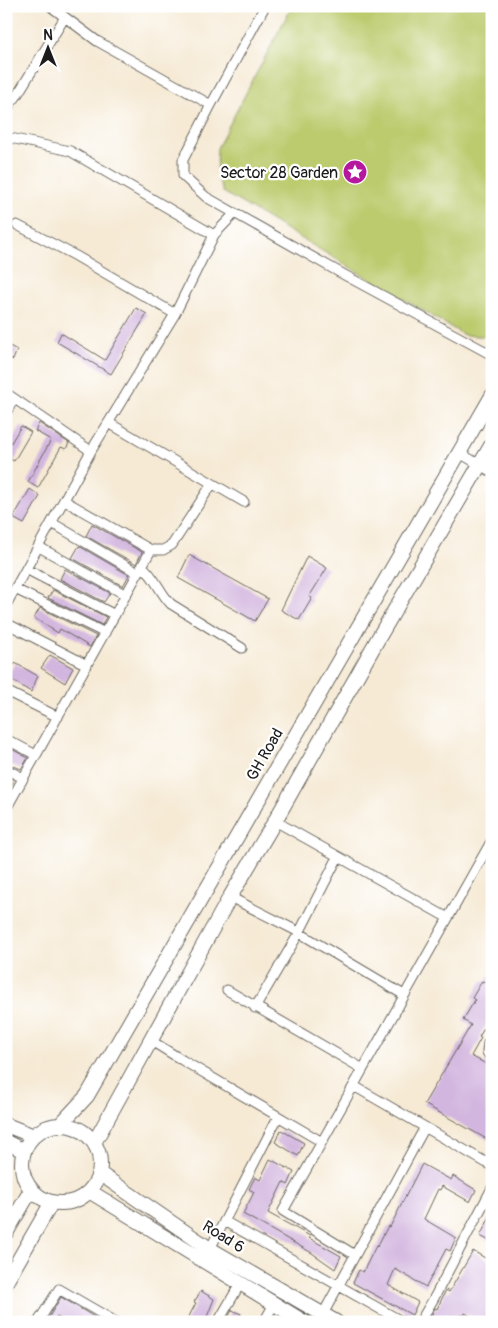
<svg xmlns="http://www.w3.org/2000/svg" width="498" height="1328" viewBox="0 0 498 1328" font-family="Pangolin,sans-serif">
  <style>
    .green { fill: #bccb6d; stroke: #6c7444 }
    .building { fill: #d3b6df }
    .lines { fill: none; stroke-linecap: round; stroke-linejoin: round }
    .street-casing { stroke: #68645d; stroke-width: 11 }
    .secondary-casing { stroke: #68645d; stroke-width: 16 }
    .street { stroke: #fff; stroke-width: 9 }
    .secondary { stroke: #fff; stroke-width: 14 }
    .labels { text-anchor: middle; stroke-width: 4.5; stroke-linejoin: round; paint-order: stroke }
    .poi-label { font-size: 16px; fill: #1c1c1c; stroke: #fff; text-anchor: end }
    .street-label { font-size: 16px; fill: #1c1c1c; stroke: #fff }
  </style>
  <rect width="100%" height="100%" fill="#fff"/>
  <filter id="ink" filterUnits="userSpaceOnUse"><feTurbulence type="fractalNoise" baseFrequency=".02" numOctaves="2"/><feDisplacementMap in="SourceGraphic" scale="10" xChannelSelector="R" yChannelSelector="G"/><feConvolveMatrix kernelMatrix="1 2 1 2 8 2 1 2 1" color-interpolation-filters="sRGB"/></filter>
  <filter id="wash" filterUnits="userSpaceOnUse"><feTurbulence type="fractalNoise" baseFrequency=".0096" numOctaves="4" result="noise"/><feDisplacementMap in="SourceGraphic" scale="20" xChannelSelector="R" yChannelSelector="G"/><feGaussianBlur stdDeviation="1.12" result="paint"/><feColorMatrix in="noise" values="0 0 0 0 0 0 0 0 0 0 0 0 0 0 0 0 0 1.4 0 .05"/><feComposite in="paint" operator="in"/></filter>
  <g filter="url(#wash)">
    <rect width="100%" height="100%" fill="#f6ead5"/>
    <path class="green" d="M292,6H492V337L464,335L223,192C217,178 216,164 217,148Z"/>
    <g id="blocks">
      <path class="building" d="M136,308L147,314L111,374L57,342L61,333L105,360Z
        M6,344L17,350L13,360L6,356Z
        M39,423L69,443L66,449L61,447L38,488L28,482L51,440L35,431Z
        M21,426L31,432L14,461L6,457V451Z
        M30,489L40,496L24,524L13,518Z
        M92,524L142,552L136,564L86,536Z
        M79,546L129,575L123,586L72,558Z
        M189,555L268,599L255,621L178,578Z
        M307,556L327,568L309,597L312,598L299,620L281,610Z
        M65,569L110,593L104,602L60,579Z
        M53,590L106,617L102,625L48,598Z
        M40,608L96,636L90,647L60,629L58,633L34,618Z
        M50,655L73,668L65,683L41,668Z
        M15,663L38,676L31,692L7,677Z
        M6,746L28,758L21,769L6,763Z
        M6,776L14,780L6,796Z
        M492,972V1015L479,1037L481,1038L471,1056L492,1067V1142L424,1104L471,1025L463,1020L475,1000L472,998L482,981L485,982Z
        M281,1130L304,1143L298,1156L275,1142Z
        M270,1159L294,1172L288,1185L283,1182L268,1213L310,1236L309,1238L341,1256L335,1269L312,1253L243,1214L254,1192L249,1189L255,1177L260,1180Z
        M422,1164L451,1180L453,1176L476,1190L470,1202L442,1186L440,1190L438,1189L424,1219L456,1238L450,1251L446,1249L426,1287L395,1269L388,1285L418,1302L412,1315L353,1283L359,1270L363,1272L376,1246L377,1247L388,1226L390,1227Z
        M492,1213V1242L480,1236Z
        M473,1251L492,1262V1274L487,1284L492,1287V1322H481L465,1313L464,1316L461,1315L458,1322H428L435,1308L437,1309L446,1290L449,1292Z
        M201,1291L214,1299L205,1322H186L196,1303L194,1302Z
        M61,1297L91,1315L101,1322H66L57,1317L54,1322H46Z
        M232,1310L241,1314L238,1322H226Z"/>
    </g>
  </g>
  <g filter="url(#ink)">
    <use href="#blocks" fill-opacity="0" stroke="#68645d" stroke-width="1"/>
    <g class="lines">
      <defs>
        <path id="street" d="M50,6L97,41L211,105
          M265,6L211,105L183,160V176L206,197L339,272L492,355
          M6,7L7,6
          M6,109L16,97L65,17
          M6,137L70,151L214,235
          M17,225L76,256L175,314
          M6,393L91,451
          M6,413L13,399
          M109,423L244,502
          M458,452L492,472
          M52,523L138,573
          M39,547L126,595
          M151,550H163L172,545L212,484
          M142,566C155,576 159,592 171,604L242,648
          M26,569L115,615
          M15,589L105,633
          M6,605L91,451L175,314L214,235L235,213
          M6,623L87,665
          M6,691L58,717
          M6,739L36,755
          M6,769L23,778
          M6,809L151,550L65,501
          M275,821L448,918
          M230,897L293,929L404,995
          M227,990L363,1069
          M255,1008L299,933L338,857
          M492,1037L488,1043L487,1052L492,1060
          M150,1040L182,1060L322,1142
          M354,1086L492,1166
          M224,1221L403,1322
          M210,1249L278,1117
          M355,1255L283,1211L492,840
          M323,1314L425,1127
          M38,1322L59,1289L116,1322
          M218,1322L240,1284
          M264,1322L274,1304
          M420,1322L434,1298L492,1188"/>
        <path id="secondary" d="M6,1125L34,1136
          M60,1125L87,1096L492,396
          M22 1164a39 39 0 1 1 78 0a39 39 0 1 1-78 0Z
          M6,1142L24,1151
          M94,1143L230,897L275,821L379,637L492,444
          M99,1173L210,1249L336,1322
          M89,1191L304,1322
          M6,1233L31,1190
          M6,1282L52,1202"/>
      </defs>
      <use href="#street" class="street-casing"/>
      <use href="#secondary" class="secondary-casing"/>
      <use href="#street" class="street"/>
      <use href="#secondary" class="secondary"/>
    </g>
  </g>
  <defs>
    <symbol id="sight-disc" viewBox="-11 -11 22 22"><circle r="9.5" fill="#b5179e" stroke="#fff"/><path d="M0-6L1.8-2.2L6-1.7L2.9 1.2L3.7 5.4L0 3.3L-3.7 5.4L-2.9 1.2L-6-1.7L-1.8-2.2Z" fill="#fff"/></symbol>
  </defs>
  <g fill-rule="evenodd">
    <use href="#sight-disc" x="341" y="158" width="28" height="28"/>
  </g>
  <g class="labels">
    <g class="poi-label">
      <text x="338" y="178">Sector 28 Garden</text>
    </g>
    <g class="street-label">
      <text transform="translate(264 754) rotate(-60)" y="6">GH Road</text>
      <text transform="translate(224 1236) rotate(32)" y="6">Road 6</text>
    </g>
  </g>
  <rect width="498" height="1328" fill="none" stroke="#fff" stroke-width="25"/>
  <g transform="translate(48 48)" stroke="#ffffff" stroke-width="4" paint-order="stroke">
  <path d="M0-4L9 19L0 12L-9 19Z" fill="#1c1c1c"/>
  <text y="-8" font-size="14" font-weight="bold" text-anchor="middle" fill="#1c1c1c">N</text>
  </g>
</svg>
